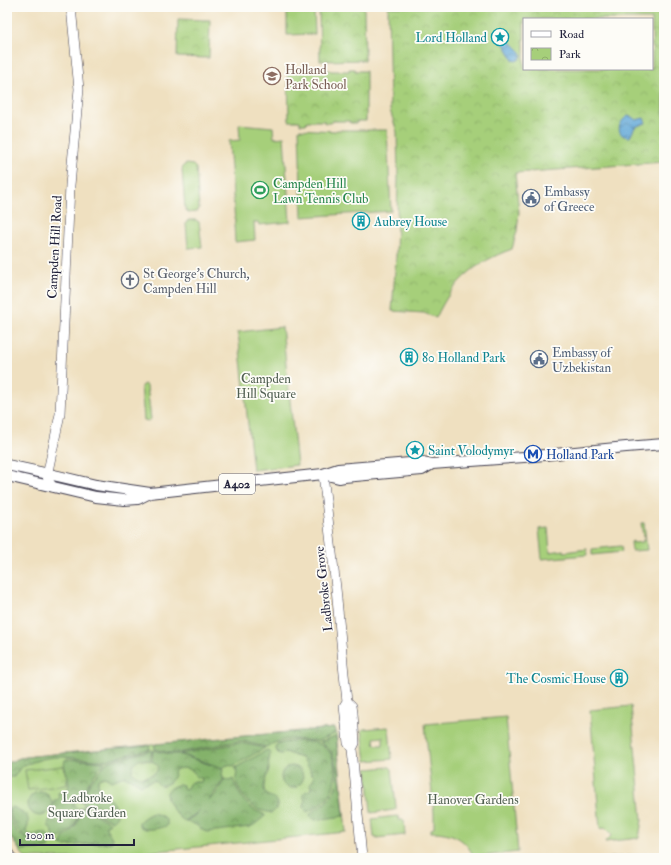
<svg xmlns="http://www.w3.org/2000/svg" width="671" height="865" viewBox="0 0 671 865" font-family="'IM FELL Double Pica',serif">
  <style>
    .green { fill: #a6cf7a; stroke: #64785a; fill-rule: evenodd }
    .forest { fill: url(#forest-crowns); stroke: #536a52 }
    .park { fill: url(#park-crowns); stroke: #64785a; fill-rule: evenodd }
    .water { fill: url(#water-waves); stroke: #42658a }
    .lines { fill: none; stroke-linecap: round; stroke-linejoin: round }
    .secondary-casing { stroke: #413e4f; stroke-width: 10 }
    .primary-casing { stroke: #413e4f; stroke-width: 12 }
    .secondary { stroke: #fff; stroke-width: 9 }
    .primary { stroke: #fff; stroke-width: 10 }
    .labels { text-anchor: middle; stroke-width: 3.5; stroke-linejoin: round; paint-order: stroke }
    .shield { fill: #fdfcf7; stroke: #646373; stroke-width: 1 }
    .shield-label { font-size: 12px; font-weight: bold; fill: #22223b }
    .culture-label { font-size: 13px; fill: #0d838f; stroke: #fdfcf7; text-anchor: start }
    .education-label { font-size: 13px; fill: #785e54; stroke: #fdfcf7; text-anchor: start }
    .leisure-label { font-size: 13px; fill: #27864d; stroke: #fdfcf7; text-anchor: start }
    .service-label { font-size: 13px; fill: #4e5e75; stroke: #fdfcf7; text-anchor: start }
    .street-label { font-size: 13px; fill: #22223b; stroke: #fdfcf7 }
    .worship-label { font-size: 13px; fill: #5b616d; stroke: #fdfcf7; text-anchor: start }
    .park-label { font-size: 13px; fill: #505f51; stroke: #fdfcf7 }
    .transit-label { font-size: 13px; fill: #164399; stroke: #fdfcf7; text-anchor: start }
  </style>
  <defs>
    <pattern id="forest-crowns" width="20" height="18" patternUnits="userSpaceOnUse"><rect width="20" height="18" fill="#84b26a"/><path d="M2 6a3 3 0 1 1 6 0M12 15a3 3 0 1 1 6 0" fill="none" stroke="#6c9058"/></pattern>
    <pattern id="park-crowns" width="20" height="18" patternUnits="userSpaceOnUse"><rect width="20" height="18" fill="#a6cf7a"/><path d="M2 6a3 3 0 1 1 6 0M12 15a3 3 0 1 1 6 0" fill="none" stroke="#8fb16a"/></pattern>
    <pattern id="water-waves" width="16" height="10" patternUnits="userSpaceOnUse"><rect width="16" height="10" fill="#62a8d8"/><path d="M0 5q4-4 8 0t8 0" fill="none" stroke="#5088b0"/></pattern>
  </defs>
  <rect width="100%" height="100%" fill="#fdfcf7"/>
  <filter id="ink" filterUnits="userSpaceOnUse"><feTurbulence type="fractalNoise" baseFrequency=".025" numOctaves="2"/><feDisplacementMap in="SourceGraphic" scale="8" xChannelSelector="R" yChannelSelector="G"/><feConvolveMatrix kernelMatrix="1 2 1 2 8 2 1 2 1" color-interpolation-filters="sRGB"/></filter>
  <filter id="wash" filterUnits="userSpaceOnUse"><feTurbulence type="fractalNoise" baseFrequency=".012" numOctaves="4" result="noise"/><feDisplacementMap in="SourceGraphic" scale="16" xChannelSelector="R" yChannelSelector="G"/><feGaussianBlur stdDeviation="0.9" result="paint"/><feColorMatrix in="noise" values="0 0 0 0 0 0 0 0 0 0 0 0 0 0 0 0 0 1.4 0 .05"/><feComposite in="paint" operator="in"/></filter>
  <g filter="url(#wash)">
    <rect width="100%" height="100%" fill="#efe0c0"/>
    <path class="green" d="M287,7H314L315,34L287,35Z
      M239,124L273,127L274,138L284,137L290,222L259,225L258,222H254L255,240L235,242L234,224L235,223L229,141L240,140Z
      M299,129L335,131L337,130H387L391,211L302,217Z
      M186,164L193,165L196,168L199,208L198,211L195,212L188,213L185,209L182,170L183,166Z
      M189,220H196L199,222L202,247L188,248L186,224L187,221Z
      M282,327L297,465L253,470L238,332Z
      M144,384L147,386L151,419L148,421L144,420L141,386Z
      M641,523H644L647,550L632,551L631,542L633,541V543L643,542V539H645L644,536H643Z
      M548,528L550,552L564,550V552L587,549V555L542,559L539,529Z
      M621,546L622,552L592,555V549Z
      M631,706L642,820L639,838L605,842L612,835L605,828L600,829L590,710Z
      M506,717L518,852L474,857C465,838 452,832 431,832V829L434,828V813L425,724Z
      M388,727L389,729L392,759L366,761L362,730L364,729ZM383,737V745H375L374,738Z
      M334,728L336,730L346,832L89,858H25L7,832V763L20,758L34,756Z
      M388,767H390L392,769L396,807V809L394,810L371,813V812L367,769Z
      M397,816L399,817V820H404L405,835L376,838L374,837L372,819Z
      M647,854V858H610Z"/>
    <path class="forest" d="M334,728L336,733L318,741L291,739L284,740L274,743L267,747L240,741L178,753H170L155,749V744Z
      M336,736L344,816L315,820L312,818L310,815L311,813C320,807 331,800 335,789C339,779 336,758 330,750C327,747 323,745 320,742Z
      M291,741C297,741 314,741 319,744C322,745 326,749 329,751C337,761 337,785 329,795C323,803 316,808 307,812L304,808L305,800L303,796V794L305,792L310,790L311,788L310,784L313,780L314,776L310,772V769L302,758L295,756L286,752C285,753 283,754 281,754C276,754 275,748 277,744Z
      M240,743L265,748L233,766L227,765L223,768L180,754Z
      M149,745L150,749L107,760H94L65,757H54L42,759L24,765L20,768L14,777H7V763L20,758L34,756Z
      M152,750L150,761L147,760L135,774C141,777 146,777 153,774L155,763L152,762L153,750L170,754H178L223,769L222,775L224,779L209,800L215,795L225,779L229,781L233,779C237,791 244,804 256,811C259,812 262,813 265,815V816L254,825L250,827L207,832L204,831L196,825L186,821L194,816L200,810L194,815L185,821C178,818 164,800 167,793C169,787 175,786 179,784L183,785V788L185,789L187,788L189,784L191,782H201L202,779L201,778C194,778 196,776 193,771C188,768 181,767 175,770C173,780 171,784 160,786L157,783L155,780C150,781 146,783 141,785L125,776C120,777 116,780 111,781L105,777L101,778L98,780C98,785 100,792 99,795C102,796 106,796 108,798C117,804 122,816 111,821L96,813L83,804L86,791L90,783L107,762Z
      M267,750C269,751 270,752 270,755C270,757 269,759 269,761C268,764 269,767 269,770C267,775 265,780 264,786C264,787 264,791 265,792C268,799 288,799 272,813C268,812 263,811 259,810C248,805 232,786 237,773L235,768Z
      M67,759L105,762C92,777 86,783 82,802L79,800L76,801L74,803V806C76,809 78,809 81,808C79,814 77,821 74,826C70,831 53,847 53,832C50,828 47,826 49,821L52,819L51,813L53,808V804L54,800H57L59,798L58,793L60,792H65L69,786L68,780V777C66,771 63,766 65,760Z
      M281 777a11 11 0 1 1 22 0a11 11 0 1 1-22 0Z
      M28 804a12 12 0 1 1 24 0a12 12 0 1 1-24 0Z
      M7,804C11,832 20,842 49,842V847L48,848L20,850L7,832Z
      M83,806L95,814L110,823L109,824L106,825V828L112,838V842L64,846L61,845C61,837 67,836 72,830C78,823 80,814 83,806Z
      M12,807C16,808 17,809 21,811C29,815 30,823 26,831C33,842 42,824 51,839C46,840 42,840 38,840C20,839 13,825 9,809Z
      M153,813C160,815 169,818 167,826C159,828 146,832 139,826V822C143,818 147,815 153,813Z"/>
    <path class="park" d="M319,7H364L365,60L320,61Z
      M388,7H664V162L515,173L519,212L517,231L512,249C474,263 453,281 436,318L424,313L392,311L396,257L398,179L397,132L390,110ZM524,19H652V69H524Z
      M178,19L210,20L209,58L177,57Z
      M299,69H306V71H324V70H330L331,71H349V69H355V71H366V121H357V123H350V121H332L331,123H325V121H307L306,124H300V121H289L288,71H299Z
      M139,760C147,760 153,760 158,766L157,771C149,777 140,780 132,772C132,766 135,763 139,760Z
      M64,766L67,785L28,790L25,770Z"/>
    <path class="water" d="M500,33L503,34L521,52L522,55L520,59L516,61L513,60L505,45L497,40L496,37L498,34Z
      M628,116L632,117L636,120L644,118L646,123L635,127L630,137C615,137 617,122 628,116Z"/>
  </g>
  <g filter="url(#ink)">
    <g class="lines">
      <defs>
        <path id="secondary" d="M323,474L336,588L344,674L347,701L344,706L348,743L352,749L362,858
          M53,487L48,480L47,476L60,414L70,185L79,89L71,7
          M347,701L352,706L353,713L355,743L352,749
          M7,851L12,858"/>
        <path id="primary" d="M7,465L58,476L96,485L150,493L323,474L338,469L422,462L432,464L524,457L626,447L664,444
          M323,474L339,478L344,477L422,470L432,464
          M7,476L96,497L124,500L138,499L150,493"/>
      </defs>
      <use href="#secondary" class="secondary-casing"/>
      <use href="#primary" class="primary-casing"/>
      <use href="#secondary" class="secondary"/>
      <use href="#primary" class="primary"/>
    </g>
  </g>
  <defs>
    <symbol id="sight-ring" viewBox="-11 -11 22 22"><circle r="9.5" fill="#fdfcf7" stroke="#0f9aa8" stroke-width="1.5"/><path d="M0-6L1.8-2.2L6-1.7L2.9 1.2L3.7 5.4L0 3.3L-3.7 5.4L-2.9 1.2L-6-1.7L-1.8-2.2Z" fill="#0f9aa8"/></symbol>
    <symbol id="school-ring" viewBox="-11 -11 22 22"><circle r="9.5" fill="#fdfcf7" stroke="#8d6e63" stroke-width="1.5"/><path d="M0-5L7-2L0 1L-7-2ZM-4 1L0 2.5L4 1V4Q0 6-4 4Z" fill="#8d6e63"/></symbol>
    <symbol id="stadium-ring" viewBox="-11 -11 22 22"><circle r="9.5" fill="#fdfcf7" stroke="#2e9e5b" stroke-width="1.5"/><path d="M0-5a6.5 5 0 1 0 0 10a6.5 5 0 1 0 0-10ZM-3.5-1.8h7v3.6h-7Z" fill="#2e9e5b"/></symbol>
    <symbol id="civic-ring" viewBox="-11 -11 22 22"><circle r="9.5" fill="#fdfcf7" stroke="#5c6f8a" stroke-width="1.5"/><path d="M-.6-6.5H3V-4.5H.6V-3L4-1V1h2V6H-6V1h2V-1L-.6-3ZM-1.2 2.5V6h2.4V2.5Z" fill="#5c6f8a"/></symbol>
    <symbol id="building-ring" viewBox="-11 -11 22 22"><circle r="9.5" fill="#fdfcf7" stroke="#0f9aa8" stroke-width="1.5"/><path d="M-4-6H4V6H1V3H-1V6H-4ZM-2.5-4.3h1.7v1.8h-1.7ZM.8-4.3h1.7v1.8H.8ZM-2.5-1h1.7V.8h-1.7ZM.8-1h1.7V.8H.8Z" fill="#0f9aa8"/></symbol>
    <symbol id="church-ring" viewBox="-11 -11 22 22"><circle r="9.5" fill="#fdfcf7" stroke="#6b7280" stroke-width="1.5"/><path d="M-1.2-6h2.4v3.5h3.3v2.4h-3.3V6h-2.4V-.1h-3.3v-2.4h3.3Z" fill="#6b7280"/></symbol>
    <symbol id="metro-ring" viewBox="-11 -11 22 22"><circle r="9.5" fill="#fdfcf7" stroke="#1a4fb4" stroke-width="1.5"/><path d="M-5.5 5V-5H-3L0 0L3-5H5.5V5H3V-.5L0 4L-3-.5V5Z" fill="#1a4fb4"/></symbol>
  </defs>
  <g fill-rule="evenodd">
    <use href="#sight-ring" x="490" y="27" width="20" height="20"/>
    <use href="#school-ring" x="262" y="66" width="20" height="20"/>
    <use href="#stadium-ring" x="250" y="180" width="20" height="20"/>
    <use href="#civic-ring" x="521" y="188" width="20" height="20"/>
    <use href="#building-ring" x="351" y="211" width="20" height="20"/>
    <use href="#church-ring" x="120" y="270" width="20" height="20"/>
    <use href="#building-ring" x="399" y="347" width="20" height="20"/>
    <use href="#civic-ring" x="529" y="349" width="20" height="20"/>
    <use href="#sight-ring" x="405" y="440" width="20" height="20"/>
    <use href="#metro-ring" x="523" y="444" width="20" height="20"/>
    <use href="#building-ring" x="609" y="668" width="20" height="20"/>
  </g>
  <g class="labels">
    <rect class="shield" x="219" y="474" width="36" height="20" rx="3"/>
    <g class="shield-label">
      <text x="237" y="488">A402</text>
    </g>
    <g class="culture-label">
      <text x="487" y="42" text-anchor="end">Lord Holland</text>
      <text x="374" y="226">Aubrey House</text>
      <text x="422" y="362">80 Holland Park</text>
      <text x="428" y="455">Saint Volodymyr</text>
      <text x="606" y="683" text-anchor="end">The Cosmic House</text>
    </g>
    <g class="education-label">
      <text x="285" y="74">Holland<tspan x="285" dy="15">Park School</tspan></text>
    </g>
    <g class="leisure-label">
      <text x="273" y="188">Campden Hill<tspan x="273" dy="15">Lawn Tennis Club</tspan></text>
    </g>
    <g class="service-label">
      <text x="544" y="196">Embassy<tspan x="544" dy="15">of Greece</tspan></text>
      <text x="552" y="357">Embassy of<tspan x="552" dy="15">Uzbekistan</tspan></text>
    </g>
    <g class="street-label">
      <text transform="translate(54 247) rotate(-87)" y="5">Campden Hill Road</text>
      <text transform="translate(323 589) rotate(-96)" y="5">Ladbroke Grove</text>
    </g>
    <g class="worship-label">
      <text x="143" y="278">St George's Church,<tspan x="143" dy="15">Campden Hill</tspan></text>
    </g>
    <g class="park-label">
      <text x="266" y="383">Campden<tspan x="266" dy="15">Hill Square</tspan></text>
      <text x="87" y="802">Ladbroke<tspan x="87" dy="15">Square Garden</tspan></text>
      <text x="473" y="804">Hanover Gardens</text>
    </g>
    <g class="transit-label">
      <text x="546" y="459">Holland Park</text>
    </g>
  </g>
  <rect width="671" height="865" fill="none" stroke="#fdfcf7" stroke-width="24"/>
  <rect x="523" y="18" width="130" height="52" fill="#fdfcf7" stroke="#a5a5ac"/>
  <rect x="531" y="31" width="20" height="6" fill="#ffffff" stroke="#a5a5ac"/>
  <text x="559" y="38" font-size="12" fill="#22223b">Road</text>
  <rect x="531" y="48" width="20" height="12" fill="url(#park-crowns)" stroke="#a5a5ac"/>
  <text x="559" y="58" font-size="12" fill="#22223b">Park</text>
  <path d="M20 839v6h114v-6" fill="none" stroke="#22223b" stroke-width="2"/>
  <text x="26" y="839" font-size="12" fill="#22223b" stroke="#fdfcf7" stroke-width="3" paint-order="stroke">100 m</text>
</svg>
